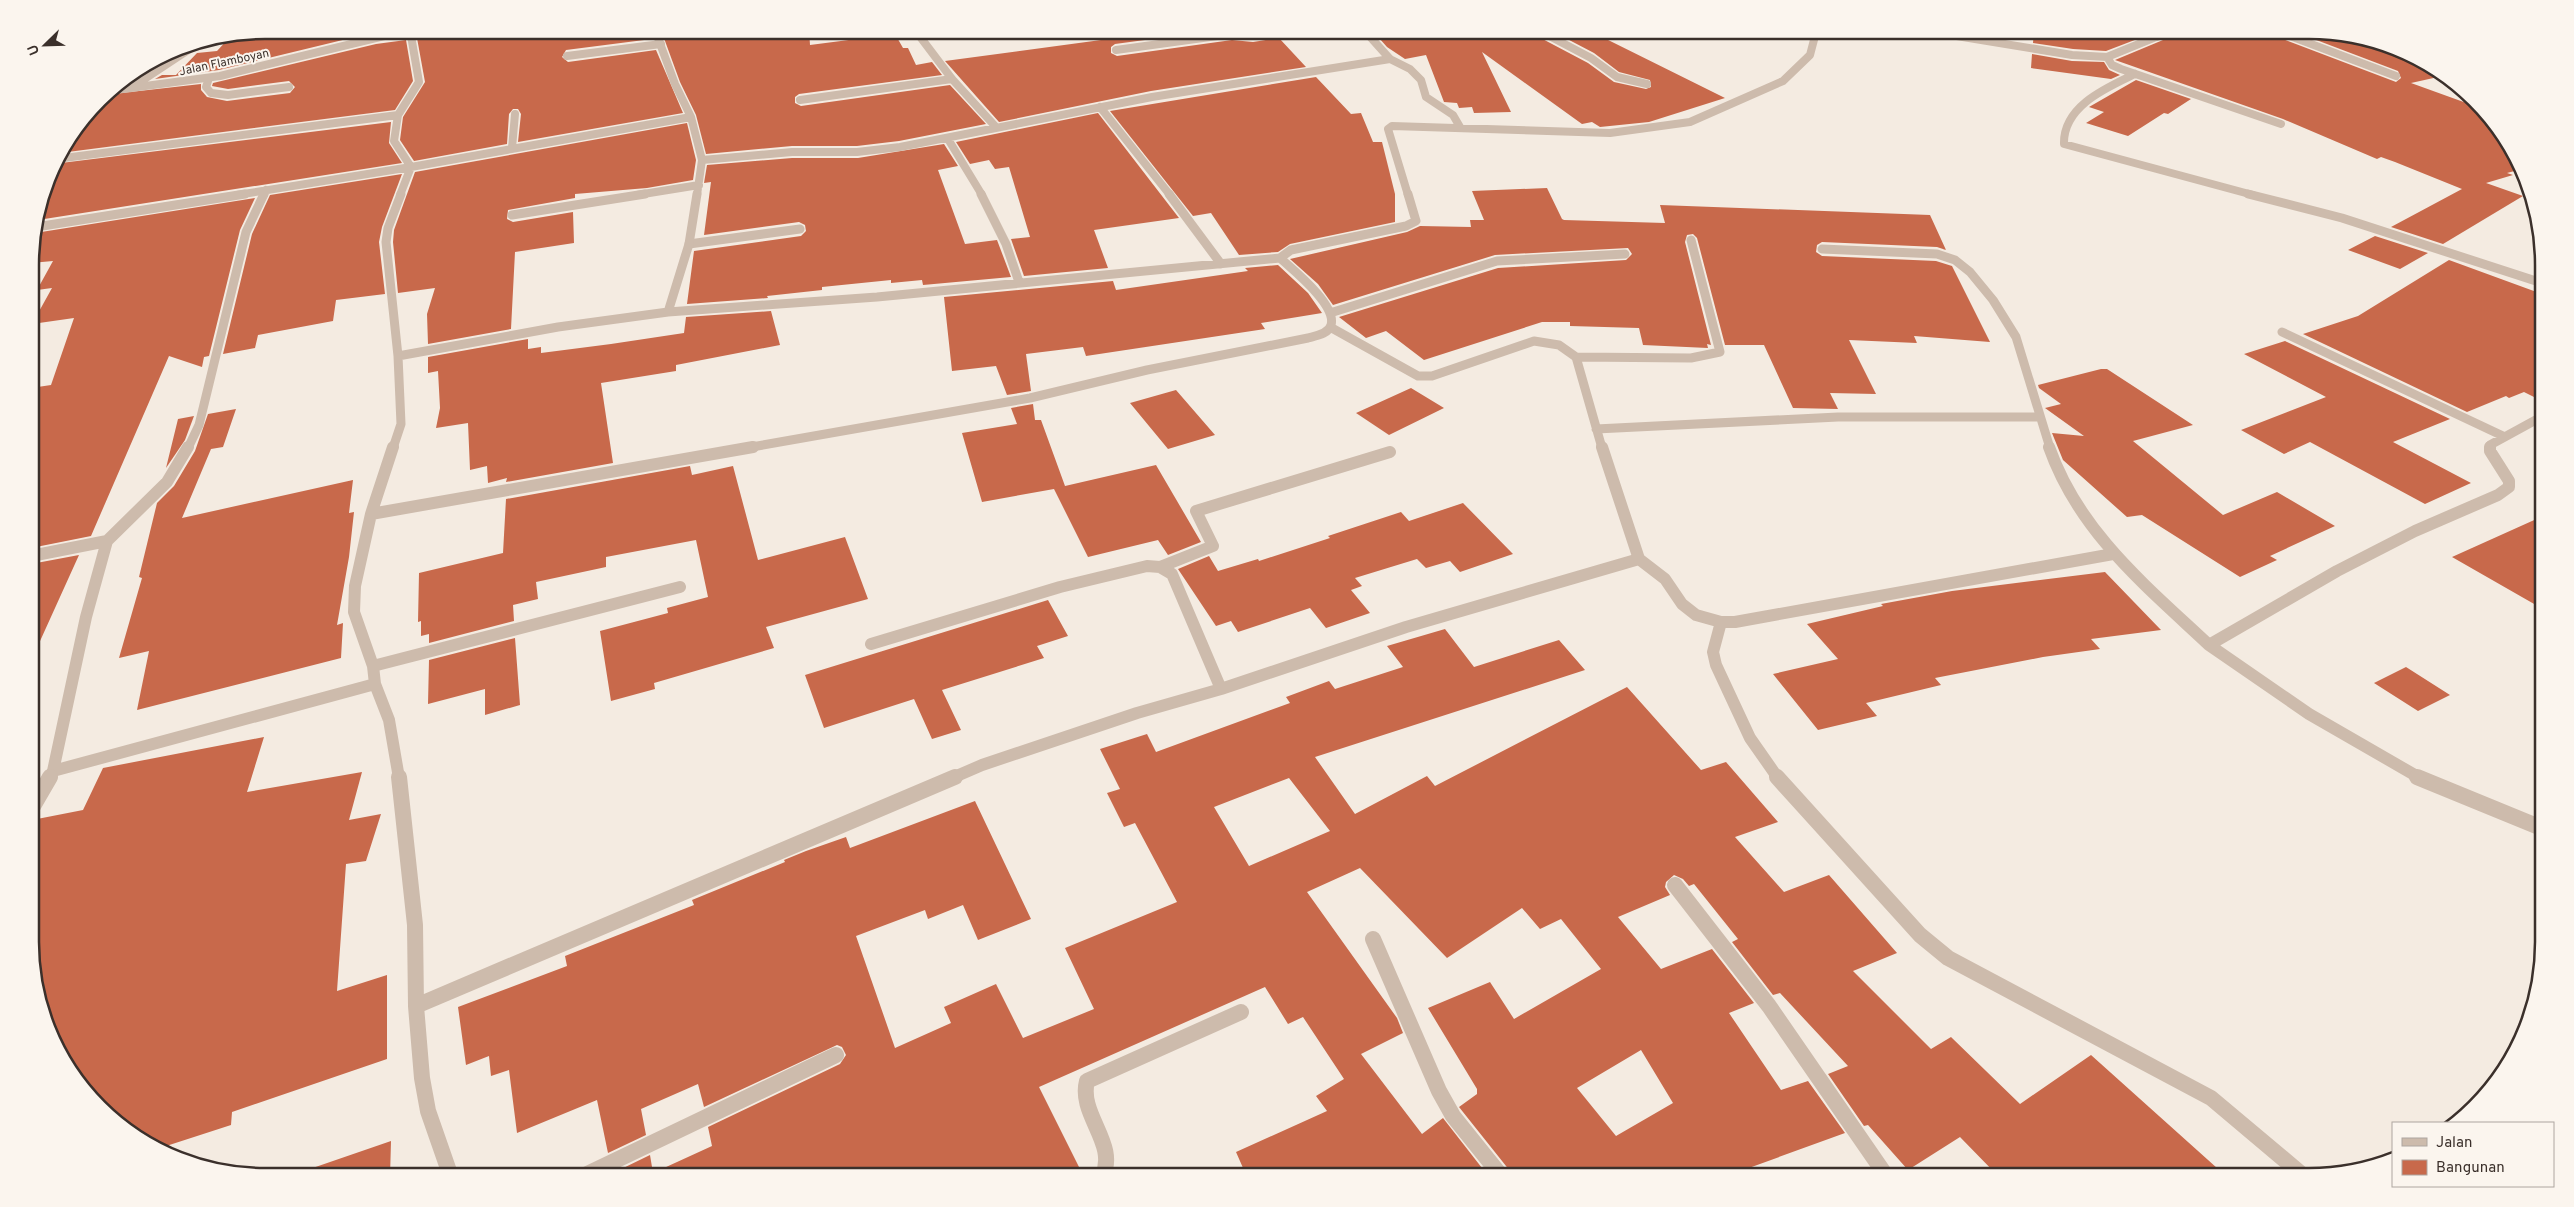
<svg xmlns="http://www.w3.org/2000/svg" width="2574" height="1207" viewBox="0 0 2574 1207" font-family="Overpass,sans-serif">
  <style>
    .building { fill: #c8694b; fill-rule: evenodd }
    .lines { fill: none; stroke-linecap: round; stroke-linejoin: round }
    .service-far1 { stroke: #cdbbac; stroke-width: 8 }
    .service { stroke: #cdbbac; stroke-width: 9 }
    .minor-far3 { stroke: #cdbbac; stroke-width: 8 }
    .minor-far2 { stroke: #cdbbac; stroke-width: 9 }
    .minor-far1 { stroke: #cdbbac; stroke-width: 12 }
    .minor { stroke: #cdbbac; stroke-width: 16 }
    .labels { text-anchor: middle; stroke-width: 4; stroke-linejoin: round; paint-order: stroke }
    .far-street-label { font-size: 12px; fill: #3b302b; stroke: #fbf5ee }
    .rim { fill: none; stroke: #3b302b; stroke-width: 2.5 }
  </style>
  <rect width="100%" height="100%" fill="#f4ebe1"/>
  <path class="building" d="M305,30H351V38L219,70L155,79L162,75H176L197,53L217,51L229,38L304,33Z
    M441,30H649L652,39L566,50L562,57L568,62L656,50L683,113L518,142L521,114L518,109H513L509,114L507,144L414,161L400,140L403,117L425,82L417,38L441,34Z
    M661,30H809L810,45L895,34L903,48H908L916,65L932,62L942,75L799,94L795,97V103L801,106L950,85L986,124L899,141L857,146H792L706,154L696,115L680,82Z
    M1146,30H1220L1115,44L1111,47V53L1117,56L1232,40L1253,42L1279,38L1306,67L1151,91L999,122L945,61L1101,40L1098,36Z
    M1372,30H1532L1535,35L1588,63L1614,82L1646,89L1651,87L1650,80L1619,72L1594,53L1550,30H1588L1725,98L1649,122L1600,127L1592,122L1582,124L1482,52L1511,112L1474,113L1472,107L1459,108L1457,103L1444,102L1426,55L1405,59L1387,47Z
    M2034,30H2128L2130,34L2140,38L2106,51L2073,49L2033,43Z
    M2179,30H2268L2272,35L2396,82L2401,78L2398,71L2290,30H2309L2399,48L2447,75L2411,83L2483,109L2496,122L2522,169L2507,173L2513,175L2486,183L2523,196L2443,244L2391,227L2462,189L2395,162L2381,157L2377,159L2283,119L2115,60L2175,35Z
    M406,40L413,81L395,110L60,153L104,95L201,84V90L207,97L227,101L290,93L295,87L289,81L228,89L212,86L213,83L376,44Z
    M2032,54L2072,61L2104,62L2109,70L2120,75L2111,79L2031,68Z
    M1316,77L1351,114L1361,113L1373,142H1382L1395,194V222L1290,244L1278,252L1239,255L1211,213L1193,216L1110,111Z
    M2136,80L2191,99L2168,114L2164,113L2128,136L2086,123L2104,112L2089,107Z
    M1098,113L1179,218L1094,230L1108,268L1024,276L1011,239L1030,237L1009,167L995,169L989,160L970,164L956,142Z
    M391,122L389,143L402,163L38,220L53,164Z
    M687,123L696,160L693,180L647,188L575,194V198L508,210L507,219L513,222L573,212L574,243L515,252L511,329L428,344L427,314L435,288L398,293L393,242L394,230L415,172Z
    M944,144L958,166L938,170L965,244L997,240L1011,277L923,285L922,280L891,283V280L822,287V290L767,296L768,298L687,304L694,251L801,236L806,231L805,225L799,222L704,235L711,182L704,183L707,165L792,158H858Z
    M402,174L382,227L379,242L385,294L336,300L333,321L258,335L255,348L223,354L252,234L270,195Z
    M1547,188L1562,219L1564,220L1665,223L1660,205L1930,215L1946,250L1937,247L1822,242L1817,245L1816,252L1822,256L1936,261L1952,266L1990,342L1914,336L1917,343L1849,340L1876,394L1830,393L1838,409L1793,408L1764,345H1725L1697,238L1693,234L1687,235L1685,242L1711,345L1707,344L1708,348L1643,345L1639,328L1570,326V322H1542L1424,360L1386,331L1366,338L1339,317L1498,268L1626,260L1632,254L1628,248L1495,255L1333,305L1318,284L1290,259L1407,232L1420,226L1471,227L1470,220H1484L1472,191Z
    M255,198L240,230L209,356L204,357L202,367L169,356L91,536L31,548V388L51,385L74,318L32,324L52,288L37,290L53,261L31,263V249L35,233Z
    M2375,236L2428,253L2400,269L2348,250Z
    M2449,260L2542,294V401L2524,392L2509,398L2506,396L2467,412L2303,334L2358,316Z
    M1278,265L1308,293L1322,313L1261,323L1265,329L1086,356L1083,347L1026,354L1031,391L1007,395L996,366L952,371L944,297L1113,281L1116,290L1248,271L1245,268Z
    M771,311L780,345L676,365V371L601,383L613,463L506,482L507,478L488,483L487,466L470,470L468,423L436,428L440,408L438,371L428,373V357L528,339V349L541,347V353L611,344L684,333L686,317Z
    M2285,341L2450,419L2393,442L2471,483L2425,504L2310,442L2284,454L2241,430L2326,397L2244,354Z
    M2101,369H2107L2193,425L2133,441L2223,515L2277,492L2335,526L2270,556L2277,560L2240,577L2142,515L2127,517L2063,460L2052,433L2084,436L2045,408L2061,404L2039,388L2038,385Z
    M1411,388L1444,408L1389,435L1356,413Z
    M1176,390L1215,435L1168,449L1130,403Z
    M1033,404L1035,420H1041L1065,486L1156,465L1201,542L1168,555L1158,540L1088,557L1054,489L982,502L962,433L1017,424L1011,408Z
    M236,409L223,447L211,449L182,518L353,480L349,513L354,512L349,557L337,625L343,623L341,658L137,710L149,651L119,658L142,578L139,577L157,503L174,486L195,451L208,414Z
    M194,416L185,440L166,468L178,419Z
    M690,466L692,475L733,466L758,560L845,537L868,599L766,627L774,648L654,683L655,689L611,701L600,631L668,613L667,608L708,597L696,540L606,557V567L536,582L538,599L513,605L514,621L429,643V634L421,636V621L418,622L419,573L503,553L506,499Z
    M1463,503L1513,554L1460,572L1450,561L1426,568L1417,559L1355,578L1362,586L1351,590L1370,613L1326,628L1310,608L1238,632L1231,621L1216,626L1178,569L1209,556L1218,571L1258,559L1259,561L1330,538L1328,536L1401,512L1409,521Z
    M2543,516V609L2452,557Z
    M79,555L31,661V564Z
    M2105,572L2161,630L2091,639L2100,649L2043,657L1935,678L1941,685L1866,703L1877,716L1818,730L1773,674L1838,659L1807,624L1883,606L1881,604L1952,591Z
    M1048,600L1068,636L1037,646L1044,658L942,690L961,730L932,739L914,699L824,728L805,675Z
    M1445,629L1474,667L1559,640L1585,670L1315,757L1355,814L1427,776L1435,786L1627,687L1701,770L1726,762L1778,822L1735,837L1784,892L1829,875L1897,953L1853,971L1931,1049L1951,1037L2020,1104L2091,1055L2227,1177H1999L1960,1137L1908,1170L1868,1125L1864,1126L1828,1074L1848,1066L1780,993L1773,995L1732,942L1738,939L1694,884L1689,886L1683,879L1674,875L1666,882L1665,887L1670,895L1618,917L1661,969L1712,949L1754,1003L1729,1013L1781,1090L1808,1081L1845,1133L1724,1177H1512L1510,1171L1459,1107L1477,1094V1089L1428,1008L1490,982L1514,1019L1601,969L1561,919L1540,929L1522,908L1447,958L1360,868L1307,892L1397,1018L1403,1033L1361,1054L1422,1134L1443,1118L1489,1177H1247L1236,1152L1327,1111L1316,1096L1344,1079L1303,1017L1288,1024L1265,987L1039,1087L1080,1169L1064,1177H613V1173L650,1155L653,1173L712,1146L708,1127L840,1064L846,1055L842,1047L837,1045L704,1107L698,1084L641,1109L646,1135L608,1153L597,1100L517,1133L509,1070L491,1076L489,1056L466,1065L458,1007L567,966L565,956L694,905L692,900L785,862L784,860L806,851L846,837L850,848L975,801L1031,919L978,940L963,905L928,919L925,910L856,936L895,1048L951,1023L944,1007L996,984L1023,1038L1094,1009L1065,948L1177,902L1135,823L1124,827L1107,793L1120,789L1100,749L1147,734L1156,752L1290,703L1286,697L1329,681L1335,689L1403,667L1387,646ZM1289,778L1330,831L1249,866L1214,807ZM1641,1050L1673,1103L1616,1136L1577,1088Z
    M515,638L520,705L485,715V689L428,704L429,660Z
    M2406,667L2450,695L2418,711L2374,683Z
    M264,737L247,792L362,772L349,820L381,814L366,861L346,864L337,991L387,975V1059L232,1112L231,1125L157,1149L122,1128L78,1085L48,1032L32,973V820L83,810L103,768Z
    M391,1141L390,1177H302L301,1172Z"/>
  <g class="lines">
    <path class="service-far1" d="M567,56L661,44
      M209,78L206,87L211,93L228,95L289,87
      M512,148L515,114"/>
    <path class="service" d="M689,244L800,229"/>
    <path class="minor-far3" d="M655,30L675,84L691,117L702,160L697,195
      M915,30L952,79L995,126
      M1364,30L1390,59L1410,69L1421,80L1426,97L1453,115L1460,127
      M1538,30L1591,58L1617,77L1647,84
      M1920,30L2072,55L2107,57
      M2134,30L2157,37
      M2173,30L2107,57L2112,65L2121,69L2281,124
      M2274,30L2396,76
      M1116,50L1232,34L1253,36L1303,30
      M2135,74C2106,88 2063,106 2064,144L2253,195
      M131,88L199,43
      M108,91L220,76L409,30
      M800,100L952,79
      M1100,107L1170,195
      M948,139L982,195
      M56,159L398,115
      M702,160L792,152H857L900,147L1152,97L1390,59
      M237,195L411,167L691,117
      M264,195L266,190
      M400,195L411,167L394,141L398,115L419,82L410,30
      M637,195L699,185
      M1408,195L1388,129L1392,126L1610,133L1690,122L1783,81L1810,55L1815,36L1822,30"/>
    <path class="minor-far2" d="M981,194L1006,244L1019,282
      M1169,194L1221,264
      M2248,194L2342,218L2542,283
      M512,215L645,194
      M36,227L245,194
      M1822,249L1937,254L1955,260L1970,272L1993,300L2016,337L2050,448
      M1280,258L1291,250L1406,226L1416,221L1408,194
      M668,312L689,244L697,194
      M1330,313L1497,261L1625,254
      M1330,327L1418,376H1432L1534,341L1559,345L1576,357
      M2282,332L2503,436
      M398,356L558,327L668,312L877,297L1280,258C1293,270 1337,305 1331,325C1329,334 1315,336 1308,338L1147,370L1030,398L746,448
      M1596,429L1838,417H2039
      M188,448L199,425L246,232L264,194
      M393,448L401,424L398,356L386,242L388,228L401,194
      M1602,448L1576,357L1691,358L1720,352L1691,240
      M2490,448V445L2543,416"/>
    <path class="minor-far1" d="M393,447L371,514L355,586L354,612L373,666L375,684L389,720L399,778
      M1602,447L1639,559L1665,579L1682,604L1696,615L1721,622H1735L2113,554
      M2049,447C2079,532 2145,585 2209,645L2337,571L2415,531L2498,495L2509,487V481L2490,451V447
      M371,514L753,447
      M31,556L107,541
      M1160,567L1213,546L1196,511L1390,452
      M1721,622L1713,652L1716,665L1750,738L1778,778
      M871,644L1060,587L1147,566L1160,567L1172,574L1221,689
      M2209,645L2309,714L2420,778
      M373,666L680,587
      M53,771L375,684
      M49,778L53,771L86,617L107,541L167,482L188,447
      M952,778L982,765L1137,713L1221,689L1406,627L1639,559"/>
    <path class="minor" d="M399,777L415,925L416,1006L422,1078L428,1111L451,1177
      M1777,777L1920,935L1948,958L2211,1098L2305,1177
      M2417,777L2544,829
      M32,808L50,777
      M1675,885L1769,1006L1887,1177
      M1373,939L1439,1091L1453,1116L1502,1177
      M416,1006L955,777
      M581,1177L836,1055
      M1102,1177C1119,1144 1078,1115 1087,1081L1241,1012"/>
  </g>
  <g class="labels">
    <g class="far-street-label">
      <text transform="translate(224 62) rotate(-12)" y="4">Jalan Flamboyan</text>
    </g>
  </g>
  <path d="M0 0H2574V1207H0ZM265 39H2309A226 226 0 0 1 2535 265V942A226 226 0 0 1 2309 1168H265A226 226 0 0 1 39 942V265A226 226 0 0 1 265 39Z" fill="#fbf5ee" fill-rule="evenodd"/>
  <path class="rim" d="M265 39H2309A226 226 0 0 1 2535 265V942A226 226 0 0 1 2309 1168H265A226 226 0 0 1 39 942V265A226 226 0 0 1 265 39Z"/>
  <rect x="2392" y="1122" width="162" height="65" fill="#fbf5ee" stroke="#aea6a0"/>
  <rect x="2402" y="1138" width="25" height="8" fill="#cdbbac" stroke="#aea6a0"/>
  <text x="2436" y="1147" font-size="15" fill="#3b302b">Jalan</text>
  <rect x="2402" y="1160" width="25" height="15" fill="#c8694b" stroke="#aea6a0"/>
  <text x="2436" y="1172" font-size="15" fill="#3b302b">Bangunan</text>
  <g transform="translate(45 45) rotate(247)" stroke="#fbf5ee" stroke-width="4" paint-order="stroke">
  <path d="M0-4L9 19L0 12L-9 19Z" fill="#3b302b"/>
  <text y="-8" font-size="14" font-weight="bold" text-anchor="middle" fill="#3b302b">U</text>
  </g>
</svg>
